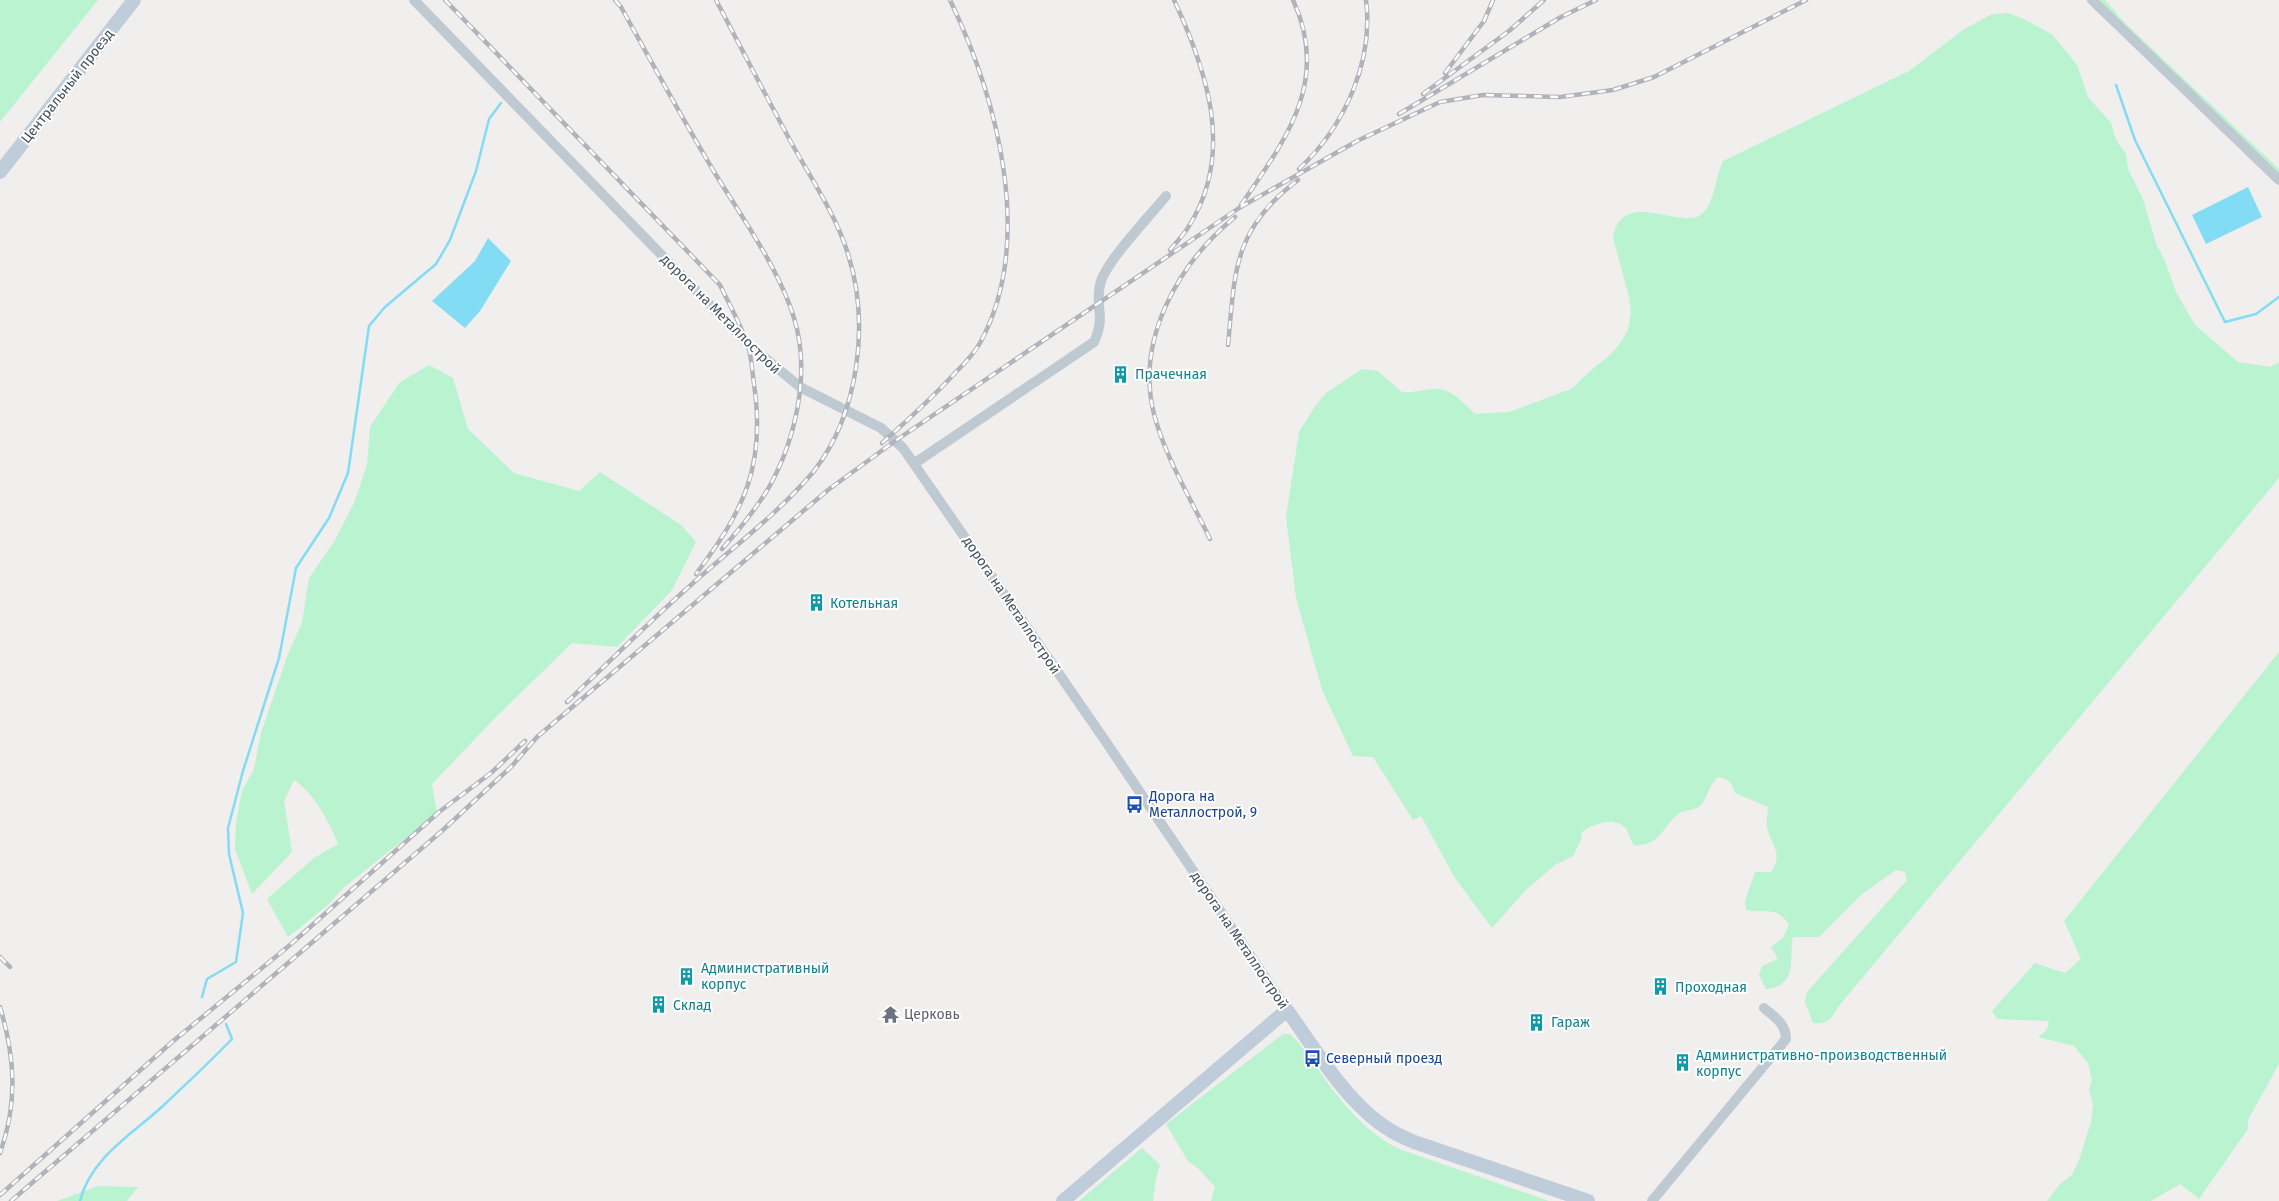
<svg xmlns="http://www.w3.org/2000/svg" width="2279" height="1201" viewBox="0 0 2279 1201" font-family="'Fira Sans',sans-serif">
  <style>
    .green { fill: #b9f3cf }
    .water { fill: #82dcf4 }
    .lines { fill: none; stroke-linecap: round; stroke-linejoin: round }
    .stream { stroke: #82dcf4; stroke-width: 2.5 }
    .street { stroke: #bec9d2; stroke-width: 10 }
    .secondary { stroke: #bfccd9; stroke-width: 14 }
    .rail-casing { stroke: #b0b4ba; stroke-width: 4.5 }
    .rail { stroke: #fff; stroke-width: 2.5; stroke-dasharray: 8; stroke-linecap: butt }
    .labels { text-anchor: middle; stroke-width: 4; stroke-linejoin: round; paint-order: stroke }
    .street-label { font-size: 14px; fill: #45525e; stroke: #fff }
    .culture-label { font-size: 14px; fill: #0d838f; stroke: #fff; text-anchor: start }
    .transit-label { font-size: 14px; fill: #164399; stroke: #fff; text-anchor: start }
    .worship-label { font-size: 14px; fill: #5b616d; stroke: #fff; text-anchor: start }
  </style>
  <rect width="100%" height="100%" fill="#f1eeee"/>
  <path class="green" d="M0,0H98L0,122Z
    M2099,0H2105L2124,22L2279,169V177Z
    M2008,13L2024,19L2053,35L2077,65L2088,97L2111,123L2116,140L2126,154L2128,169L2143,199L2157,246L2165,261L2176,292L2195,325L2238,362L2270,367L2279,362V478L1838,1007C1831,1019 1827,1025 1813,1023L1805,1002L1807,992L1907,880L1905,872L1896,870L1861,895L1819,937H1793C1788,958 1800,985 1766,989L1759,975L1762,966L1778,959L1771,947L1783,938L1789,925C1776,905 1766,914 1746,910L1745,901L1755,872H1771C1783,854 1773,847 1768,831C1765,824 1768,815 1768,807L1735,793C1732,782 1728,779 1718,777C1709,785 1708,795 1702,804C1695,812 1684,808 1677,815C1659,831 1663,843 1634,846C1630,840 1630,834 1626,829C1616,815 1593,824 1582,832L1581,840L1573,856L1555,865L1527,889L1492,928L1455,878L1421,816L1413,820L1373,757L1353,756L1322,690L1296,598L1286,517L1299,432L1316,405L1326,393L1362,369L1378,371L1402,392C1413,393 1422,390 1433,389C1451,387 1463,403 1475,414L1509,412L1571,389L1596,366L1609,356L1619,345L1628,330L1631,313L1629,297L1613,238C1621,188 1678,228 1699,216C1715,206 1715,177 1723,161L1909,71L1963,30L1977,22L1992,14Z
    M429,365L453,378L468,429L514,473L579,491L600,472L681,525L696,542L672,590L617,647L572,643L496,717L432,784L437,813L343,888L328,905L288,937L267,899L314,858L338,844C329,822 315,794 294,780L284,801L292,852L252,894L235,849L236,823L242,791L254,769L261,733L288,654L302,623L309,578L334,542L354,503L367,465L370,427L399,383Z
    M2279,652V1064L2248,1120V1129L2199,1199L2180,1184L2151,1201H2047L2060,1184L2072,1175L2079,1160L2091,1122L2093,1105L2089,1089L2092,1080L2088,1063L2074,1046L2038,1037L2047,1030L2049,1021L1997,1019L1992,1011L2035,963L2065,973L2081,959L2064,921Z
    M1283,1034H1290L1298,1042C1328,1082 1353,1126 1399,1149L1549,1201H1211L1215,1187L1199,1169L1188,1161L1166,1124Z
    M1142,1148L1160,1165L1156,1178L1153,1201H1079Z
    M98,1186L138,1187L127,1201H57Z"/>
  <path class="water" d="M2248,187L2262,217L2206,244L2192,215Z
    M488,238L511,261L480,311L465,328L432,301L475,261Z"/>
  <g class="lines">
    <path class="stream" d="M2116,85L2135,140L2225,322L2256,314L2279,297
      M202,997L207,979L236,962L243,913L229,854L228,828L243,771L279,658L296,568L329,518L348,473L369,326L385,307L436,264L450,240L476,171L489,119L501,103
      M80,1201C91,1157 133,1134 164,1105C187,1083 210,1062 232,1039L226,1024"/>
    <path class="street" d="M414,0L748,344L800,387L881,428L903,448L1104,739L1287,1010
      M2092,0L2279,180
      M915,463L1094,342C1106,316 1095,308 1100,285C1104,263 1150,216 1166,196
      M1652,1201L1786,1039C1786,1024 1775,1017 1764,1008"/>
    <path class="secondary" d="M0,172L134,0
      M1063,1201L1287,1010C1315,1049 1348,1105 1390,1130C1397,1135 1406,1138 1414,1142L1588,1201"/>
    <defs>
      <path id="rail" d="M445,0L720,285C729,304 740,323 747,343C752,356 752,371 754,384C766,466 744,510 696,574
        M615,0L621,7C652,63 683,120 716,175C742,217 780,271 794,318C811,372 796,440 768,489C755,510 738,531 722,549
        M1445,73L1484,21L1493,0
        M1423,94L1509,31L1544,0
        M1399,114L1561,17L1596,0
        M1299,169C1344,127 1374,62 1366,0
        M1241,205C1285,140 1331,82 1293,0
        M1170,250C1176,242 1184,235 1189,226C1235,153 1207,71 1174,0
        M1228,345C1235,271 1233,229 1298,180
        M882,443C908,420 933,397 956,372C965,363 974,354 980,343C1036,241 997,98 950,0
        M1210,539C1191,499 1165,457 1154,414C1135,339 1179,263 1235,217
        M567,702C608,663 649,622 692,584C732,548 779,513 814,471C859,413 870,323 848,254C836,215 812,180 792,144C766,96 741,48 716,0
        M0,957L10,967
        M0,1007C15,1057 18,1103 0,1153
        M0,1195L172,1042L290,945L439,812L491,773L525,741
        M11,1201L443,830L511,767L537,737L828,490L895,441L1239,208L1357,141L1440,102L1483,95L1560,97L1613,90L1654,77L1806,0"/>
    </defs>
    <use href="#rail" class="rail-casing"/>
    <use href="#rail" class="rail"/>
  </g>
  <defs>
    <symbol id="building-bare" viewBox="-9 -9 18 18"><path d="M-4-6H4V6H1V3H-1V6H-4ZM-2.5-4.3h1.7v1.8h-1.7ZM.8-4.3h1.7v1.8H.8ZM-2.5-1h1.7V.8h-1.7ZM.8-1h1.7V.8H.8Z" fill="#0f9aa8" stroke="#fff" stroke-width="2.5" paint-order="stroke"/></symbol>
    <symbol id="bus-bare" viewBox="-9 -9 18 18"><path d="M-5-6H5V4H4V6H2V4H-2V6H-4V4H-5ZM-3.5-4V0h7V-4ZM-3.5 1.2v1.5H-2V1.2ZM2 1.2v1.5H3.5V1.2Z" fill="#1a4fb4" stroke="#fff" stroke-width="2.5" paint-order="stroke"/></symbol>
    <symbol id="temple-bare" viewBox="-9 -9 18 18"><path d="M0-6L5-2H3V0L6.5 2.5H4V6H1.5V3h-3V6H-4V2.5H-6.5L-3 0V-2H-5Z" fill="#6b7280" stroke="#fff" stroke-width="2.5" paint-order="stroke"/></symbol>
  </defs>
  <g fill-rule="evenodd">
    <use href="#building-bare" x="1108" y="362" width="25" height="25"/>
    <use href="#building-bare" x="804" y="590" width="25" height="25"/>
    <use href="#bus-bare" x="1122" y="792" width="25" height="25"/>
    <use href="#building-bare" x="674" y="964" width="25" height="25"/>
    <use href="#building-bare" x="1648" y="974" width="25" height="25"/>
    <use href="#building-bare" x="646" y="992" width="25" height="25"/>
    <use href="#temple-bare" x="878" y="1002" width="25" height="25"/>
    <use href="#building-bare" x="1524" y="1010" width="25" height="25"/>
    <use href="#bus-bare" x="1300" y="1046" width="25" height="25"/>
    <use href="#building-bare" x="1670" y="1050" width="25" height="25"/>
  </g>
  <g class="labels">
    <g class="street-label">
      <text transform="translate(67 86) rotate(-52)" y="5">Центральный проезд</text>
      <text transform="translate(721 314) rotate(45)" y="5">дорога на Металлострой</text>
      <text transform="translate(1012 605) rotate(56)" y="5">дорога на Металлострой</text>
      <text transform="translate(1240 940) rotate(56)" y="5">дорога на Металлострой</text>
    </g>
    <g class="culture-label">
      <text x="1135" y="379">Прачечная</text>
      <text x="830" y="608">Котельная</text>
      <text x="701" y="973">Административный<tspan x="701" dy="16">корпус</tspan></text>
      <text x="1675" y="992">Проходная</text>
      <text x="673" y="1010">Склад</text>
      <text x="1551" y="1027">Гараж</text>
      <text x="1696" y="1060">Административно-производственный<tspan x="1696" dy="16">корпус</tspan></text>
    </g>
    <g class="transit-label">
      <text x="1149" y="801">Дорога на<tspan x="1149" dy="16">Металлострой, 9</tspan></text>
      <text x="1326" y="1063">Северный проезд</text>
    </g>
    <g class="worship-label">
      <text x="904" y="1019">Церковь</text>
    </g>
  </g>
</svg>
